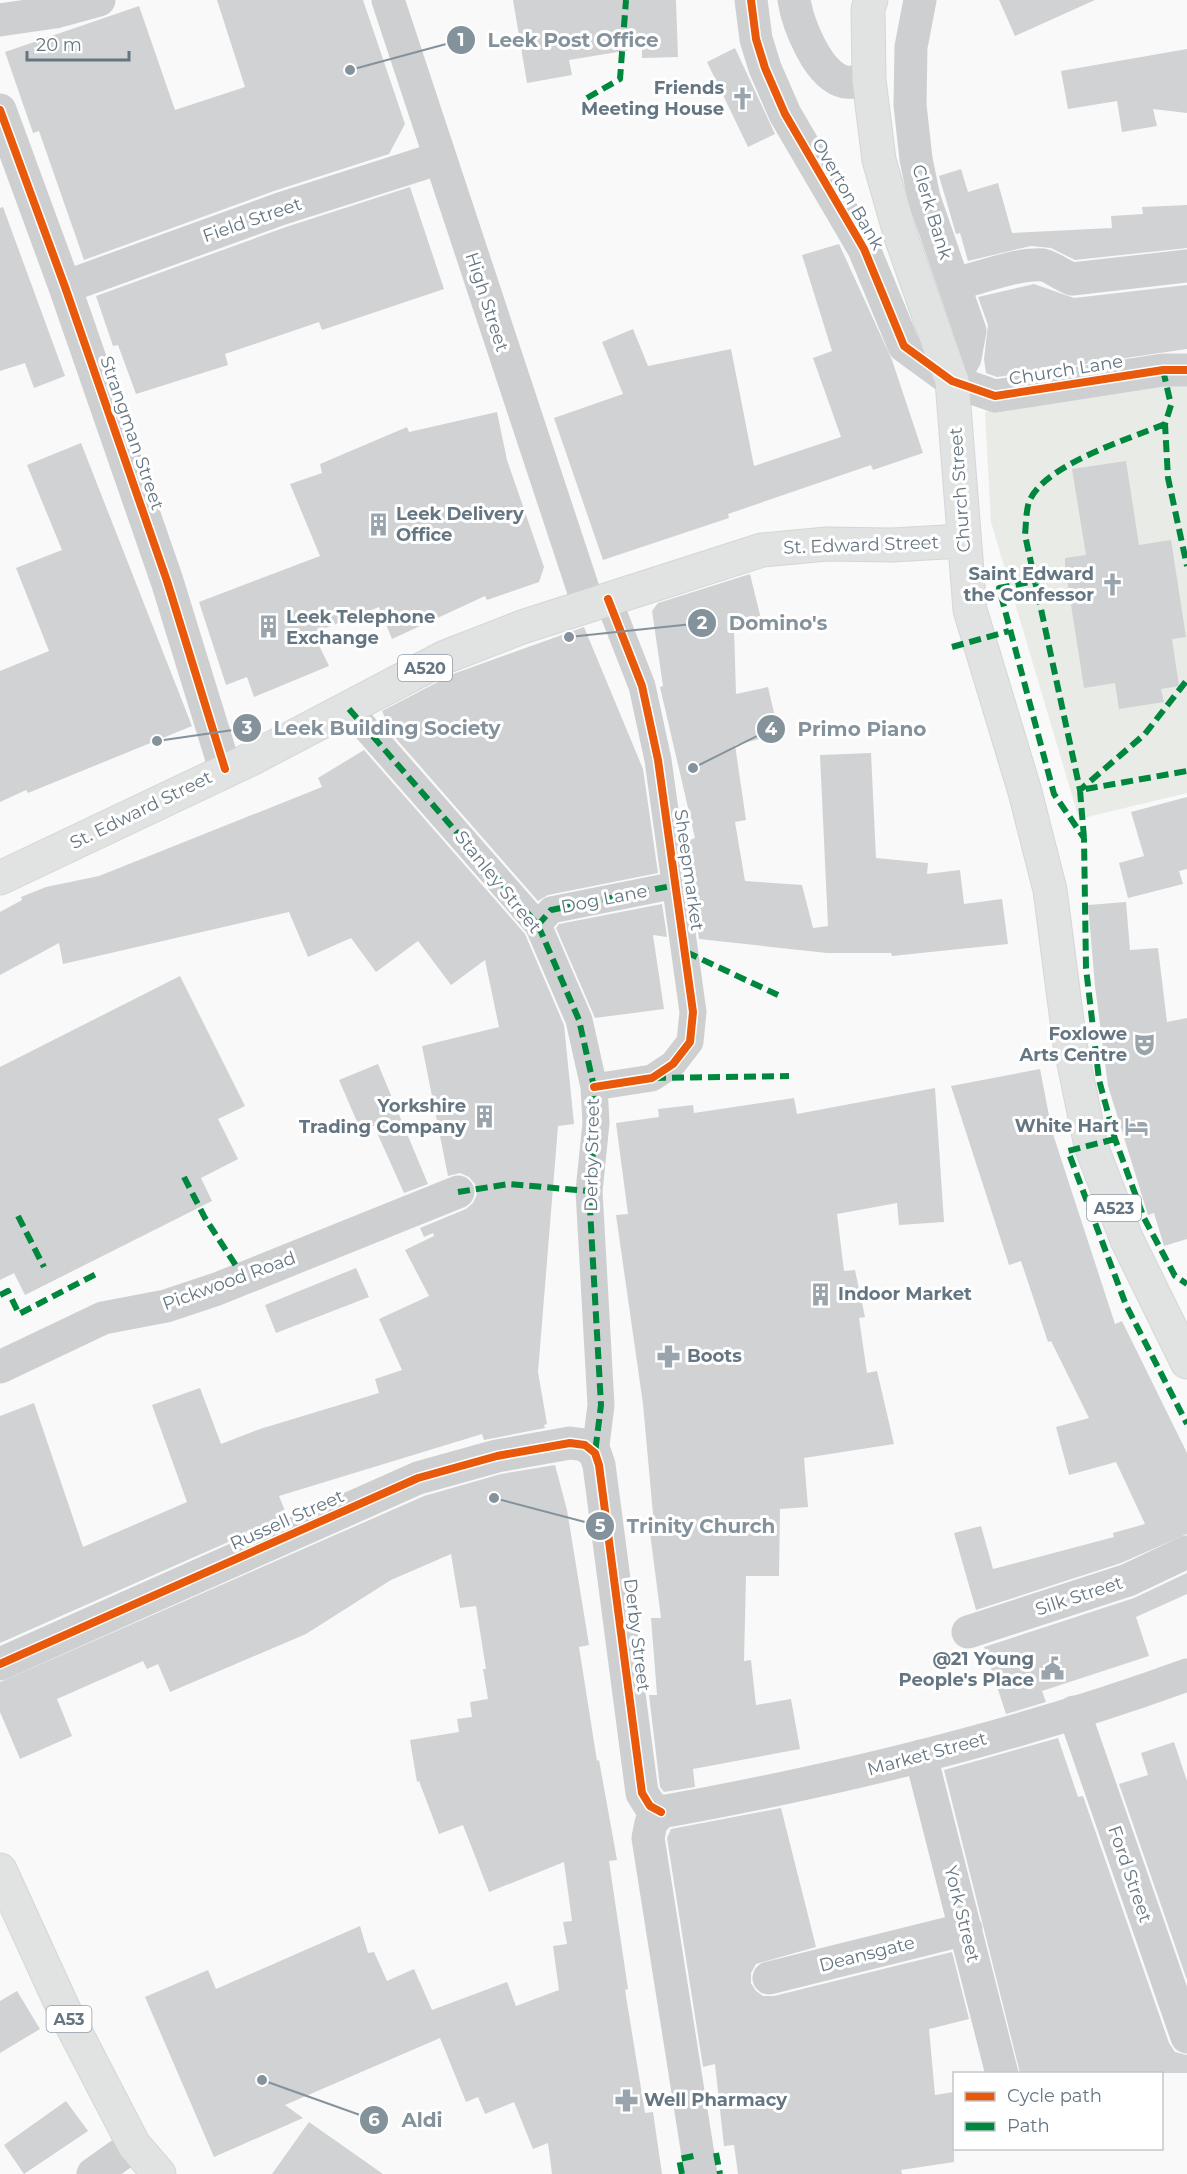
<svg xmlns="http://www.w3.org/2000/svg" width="1187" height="2174" viewBox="0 0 1187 2174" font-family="Montserrat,sans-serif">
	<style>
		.green { fill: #e8ebe6 }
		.building { fill: #d0d2d3 }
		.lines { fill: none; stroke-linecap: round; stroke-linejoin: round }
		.trunk-casing { stroke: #d5d6d6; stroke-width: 35 }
		.pedestrian { stroke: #cecfd0; stroke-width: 27 }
		.minor { stroke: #cecfd0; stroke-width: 33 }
		.tertiary { stroke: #cecfd0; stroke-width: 33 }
		.trunk { stroke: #e1e2e2; stroke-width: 33 }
		.quiet { stroke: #00873e; stroke-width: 6; stroke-dasharray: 12 6; stroke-linecap: butt }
		.cycleway-casing { stroke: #fff; stroke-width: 11 }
		.cycleway { stroke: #e8590c; stroke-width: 8 }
		.labels { text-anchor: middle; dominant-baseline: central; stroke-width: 6; stroke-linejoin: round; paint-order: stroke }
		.shield { fill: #fff; stroke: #939fa8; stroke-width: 1.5 }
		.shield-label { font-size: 16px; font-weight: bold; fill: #657683 }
		.poi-label { font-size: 18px; font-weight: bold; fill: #657683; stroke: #fff; text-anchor: end }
		.street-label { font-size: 18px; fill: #657683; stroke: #fff }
		.leader { fill: none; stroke: #84929c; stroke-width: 2 }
		.callout-dot { fill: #84929c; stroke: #fff; stroke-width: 2 }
		.mark-label { font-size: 18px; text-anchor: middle; font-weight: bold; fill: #fff }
		.callout-label { font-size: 20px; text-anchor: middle; font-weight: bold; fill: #84929c; stroke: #fff; stroke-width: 6; stroke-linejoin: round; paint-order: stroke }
	</style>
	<rect width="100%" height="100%" fill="#f9f9f9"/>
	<path class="green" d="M1167,376H1187V793L1079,819L991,522L985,412Z"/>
	<path class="building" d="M217,0H363L405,124L389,154L274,191L84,260L39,131L33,133L5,52L139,6L175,110L245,87Z
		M513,0H676L678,57L642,58V48L569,60L572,75L527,83Z
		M999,0H1095L1015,36Z
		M735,48L775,134L748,147L707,62Z
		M1187,49V113L1153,109L1157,126L1122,132L1117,101L1068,109L1061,71Z
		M961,169L968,192L998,183L1012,233L1112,228L1111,216L1143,214L1142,207L1187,205V248L1075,260L1051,248L1031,246L968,261L960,233L956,234L939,176Z
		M410,187L444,289L322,330L319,322L225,354L228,365L136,394L118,345L113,346L96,296L286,227Z
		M3,207L65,376L34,388L25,363L0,371V208Z
		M839,244L892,360L923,453L873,470L871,465L728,514L729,518L603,560L554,418L623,394L602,342L633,329L648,366L731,349L754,466L841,437L813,358L832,351L802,255Z
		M1034,284L1074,298L1187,285V349L997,377L986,373L984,359L988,325L978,297Z
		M497,412L507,460L544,567L539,582L487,600L485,596L392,639L379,607L313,633L329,666L254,697L247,677L226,685L199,602L320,556L290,484L322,473L320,464L407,427L409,432Z
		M81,443L192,726L28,793L26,790L0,802V671L49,651L16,568L62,550L27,465Z
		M1126,461L1139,545L1171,540L1186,637L1172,639L1179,686L1161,689L1164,702L1119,709L1115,683L1084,688L1065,566V558L1086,555L1072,469Z
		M750,574L761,619L756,620L757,623L734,629L736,694L768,687L775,717L760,720L764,738L735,745L746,820L735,822L745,881L802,885L813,928L828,926L820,755L871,753L876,858L928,863L927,874L960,870L964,904L1002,899L1008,944L892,956L891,953H827L699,939L685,842L695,838L660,687L663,686L652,611L658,603Z
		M584,627L643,769L658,873L548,895L538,901L392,734L382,711L453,674Z
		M364,750L525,934L564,1025L574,1124L558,1126L538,1372L547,1424L544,1425L545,1428L484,1440L482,1434L279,1496L287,1516L0,1643V1416L34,1403L83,1547L187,1502L152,1405L200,1388L221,1444L260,1429L379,1393L375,1379L402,1370L379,1319L429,1296L405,1250L434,1236L433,1233L424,1237L420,1228L466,1209L473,1203L477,1194L475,1184L469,1177L460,1173L448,1176L422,1046L499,1027L485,960L451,985L418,941L376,972L351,938L308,957L289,912L63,964L59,943L0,975V912L22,900L21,897L46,887L99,876L322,787L318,778Z
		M1187,797V869L1179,871L1183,884L1128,898L1119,863L1144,856L1131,812Z
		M1126,902L1130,950L1158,948L1167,1022L1187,1018V1239L1164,1246L1154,1213L1148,1215L1108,1086L1095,986L1088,905Z
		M662,904L667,937L653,935L664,1009L595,1018L556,928L559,924Z
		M180,976L245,1106L218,1119L238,1159L201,1178L212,1201L25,1295L14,1273L0,1280V1067Z
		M378,1064L428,1184L404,1193L374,1126L361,1131L339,1080Z
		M1040,1069L1052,1131L1115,1324L1122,1321L1187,1453V1534L1121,1563L976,1610L954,1533L981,1526L993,1569L1114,1537L1113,1533L1145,1524L1116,1462L1069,1475L1056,1427L1089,1418L1051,1341L1048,1342L1021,1261L1009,1265L951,1086Z
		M935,1088L944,1222L899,1225L897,1203L837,1214L844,1271L855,1270L865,1317L859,1318L867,1373L877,1371L894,1444L804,1458L808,1507L780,1509L779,1576H746L744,1661L751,1660L756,1705L791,1699L800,1749L693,1769L695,1787L664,1792L660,1787L649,1695H657L651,1618H661L649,1525H654L643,1404L616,1215L628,1214L616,1123L659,1117L658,1109L693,1105L694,1113L794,1098L797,1114Z
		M356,1268L369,1297L276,1333L265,1305Z
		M555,1465L567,1510L589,1645L579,1647L597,1761L599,1760L617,1860L609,1861L628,1989L625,1990L645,2113L653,2112L662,2174H552L548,2143L533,2149L514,2102L485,2114L478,2097L466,2102L440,2038L285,2105L303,2118L214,2157L145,1997L208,1970L216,1989L360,1926L368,1953L374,1952L387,1981L414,1969L432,2010L507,1982L516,2006L559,1990L553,1946L567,1944L563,1922L572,1921L564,1862L489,1892L463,1825L439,1834L419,1781L417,1782L410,1740L459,1732L457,1719L472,1717L470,1702L488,1699L483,1669H486L476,1606L460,1608L451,1554L391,1580L306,1634L170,1692L158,1664L147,1669L143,1661L57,1699L72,1736L20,1759L0,1712V1682L424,1496L501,1474Z
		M1187,1573V1594L1136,1617L1149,1656L1042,1691L1046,1702L1006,1714L984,1647L1134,1598Z
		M1058,1738L1078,1797L1083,1796L1169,2043L1175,2052L1187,2055V2073H1020L944,1770Z
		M1174,1742L1187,1781V1980L1119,1784L1148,1775L1141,1753Z
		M781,1808L816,1947L756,1964L751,1973V1983L756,1991L763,1996H774L952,1952L969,2019L929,2029L935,2095L954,2092V2162L901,2170L902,2174H738L734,2145L724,2146L715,2064L703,2067L667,1838L671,1829Z
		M17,1991L40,2029L0,2053V2001Z
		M66,2101L88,2131L24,2174L4,2145Z
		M309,2122L383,2174H272Z"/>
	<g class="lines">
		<defs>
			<path id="trunk" d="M871,0L868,9L869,80L879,160L901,237L952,381L970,610L1025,792L1050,890L1070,1044L1091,1146L1127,1240L1187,1362
				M0,878L251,759L445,657L522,627L762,550L827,544L892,545L963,541
				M0,1870L64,2010L134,2145L159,2174"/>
		</defs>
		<use href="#trunk" class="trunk-casing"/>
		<path class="pedestrian" d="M349,709L538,925L579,1020L594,1087L596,1123L589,1191L601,1405L595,1453
			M538,925L551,910L676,885
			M594,1087L652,1078L673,1064L690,1042L693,1012L658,760L642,686L608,599"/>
		<path class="minor" d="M751,0L756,39L765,68L785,114L864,249L904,346L952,381L995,396L1163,370H1187
			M920,0L911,47L910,105L916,159L924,198L970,331L965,358L952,381
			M0,110L65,287L167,581L225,769
			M955,284C980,278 1018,263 1043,265C1050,266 1063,276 1072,279L1187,266
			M65,287L280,209L440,158
			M0,1367L103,1318L166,1306L217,1289L458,1192
			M968,1632L1128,1580L1187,1552
			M1074,1712L1187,2037
			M921,1756L1002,2074
			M769,1978L966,1929
			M93,2174L134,2145"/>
		<path class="tertiary" d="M388,0L588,604
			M794,0C798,24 818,77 845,82C852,83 861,81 869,80
			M0,20L55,12L99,0
			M0,1664L418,1478L497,1456L570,1443L585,1445L595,1453L599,1465L642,1793L650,1806L661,1812
			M661,1812C839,1780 1017,1737 1187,1675
			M661,1812L651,1823L648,1838L701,2174"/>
		<use href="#trunk" class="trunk"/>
		<path class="quiet" d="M587,98L620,79L626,0
			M1163,370L1171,405L1165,424L1168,478L1187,566
			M1165,424C1129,439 1043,465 1029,502C1026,511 1026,525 1025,535L1080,790L1145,734L1187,680
			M1045,579L999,588L1054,794L1084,838L1086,968L1099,1080L1115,1139L1144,1218L1175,1276L1187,1284
			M952,647L1009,631
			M349,709L538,925L579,1020L594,1087L596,1123L589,1191L601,1405L595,1453
			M1084,838L1080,790L1187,771
			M538,925L551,910L676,885
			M686,952L778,995
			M654,1078L789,1076
			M1115,1139L1068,1151L1126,1305L1187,1424
			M184,1177L205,1218L244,1278
			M458,1192L509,1184L589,1191
			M18,1216L44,1267
			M0,1295L8,1291L19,1314L98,1273
			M716,2153L720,2174
			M682,2174L679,2159L698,2155"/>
		<defs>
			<path id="cycleway" d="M751,0L756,39L765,68L785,114L864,249L904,346L952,381L995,396L1163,370H1187
				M0,110L65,287L167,581L225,769
				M594,1087L652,1078L673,1064L690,1042L693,1012L658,760L642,686L608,599
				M0,1664L418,1478L497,1456L570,1443L585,1445L595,1453L599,1465L642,1793L650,1806L661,1812"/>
		</defs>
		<use href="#cycleway" class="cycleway-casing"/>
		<use href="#cycleway" class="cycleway"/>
	</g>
	<defs>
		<symbol id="church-bare" viewBox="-9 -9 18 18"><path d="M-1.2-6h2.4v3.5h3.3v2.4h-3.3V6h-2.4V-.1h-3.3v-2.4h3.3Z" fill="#99a4ac" stroke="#fff" stroke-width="2.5" paint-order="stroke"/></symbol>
		<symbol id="building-bare" viewBox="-9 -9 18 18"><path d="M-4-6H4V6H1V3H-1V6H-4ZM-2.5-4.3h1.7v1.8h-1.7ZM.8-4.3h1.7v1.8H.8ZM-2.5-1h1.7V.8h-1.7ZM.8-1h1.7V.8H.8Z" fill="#99a4ac" stroke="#fff" stroke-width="2.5" paint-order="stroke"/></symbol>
		<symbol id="theatre-bare" viewBox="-9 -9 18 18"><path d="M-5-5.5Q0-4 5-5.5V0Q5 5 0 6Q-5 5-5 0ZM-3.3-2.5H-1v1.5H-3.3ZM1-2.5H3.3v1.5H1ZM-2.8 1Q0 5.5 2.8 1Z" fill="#99a4ac" stroke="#fff" stroke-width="2.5" paint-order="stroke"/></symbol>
		<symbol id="hotel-bare" viewBox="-9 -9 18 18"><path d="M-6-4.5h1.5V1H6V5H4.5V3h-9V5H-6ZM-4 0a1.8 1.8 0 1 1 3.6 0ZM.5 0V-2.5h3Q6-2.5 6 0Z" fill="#99a4ac" stroke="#fff" stroke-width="2.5" paint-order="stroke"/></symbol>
		<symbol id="pharmacy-bare" viewBox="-9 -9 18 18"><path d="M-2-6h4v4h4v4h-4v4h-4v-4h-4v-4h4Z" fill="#99a4ac" stroke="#fff" stroke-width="2.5" paint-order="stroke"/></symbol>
		<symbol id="civic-bare" viewBox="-9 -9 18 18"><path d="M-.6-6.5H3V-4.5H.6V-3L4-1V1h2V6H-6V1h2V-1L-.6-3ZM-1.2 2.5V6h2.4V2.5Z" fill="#99a4ac" stroke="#fff" stroke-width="2.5" paint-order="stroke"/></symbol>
	</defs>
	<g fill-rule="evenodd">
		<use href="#church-bare" x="726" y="82" width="33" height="33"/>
		<use href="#building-bare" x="362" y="508" width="33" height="33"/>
		<use href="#church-bare" x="1096" y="568" width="33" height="33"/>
		<use href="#building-bare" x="252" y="610" width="33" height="33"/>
		<use href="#theatre-bare" x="1128" y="1028" width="33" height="33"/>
		<use href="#building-bare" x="468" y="1100" width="33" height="33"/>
		<use href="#hotel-bare" x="1120" y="1110" width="33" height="33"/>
		<use href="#building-bare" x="804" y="1278" width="33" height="33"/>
		<use href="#pharmacy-bare" x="652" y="1340" width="33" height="33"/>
		<use href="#civic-bare" x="1036" y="1652" width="33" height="33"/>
		<use href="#pharmacy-bare" x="610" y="2084" width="33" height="33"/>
	</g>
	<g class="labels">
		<g class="shield">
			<rect x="398" y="655" width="54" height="26" rx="4.5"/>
			<rect x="1087" y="1195" width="54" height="26" rx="4.5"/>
			<rect x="46.5" y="2006" width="45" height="26" rx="4.5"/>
		</g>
		<g class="shield-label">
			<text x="425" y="668">A520</text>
			<text x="1114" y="1208">A523</text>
			<text x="69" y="2019">A53</text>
		</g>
		<g class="poi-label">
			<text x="724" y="88">Friends<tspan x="724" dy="21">Meeting House</tspan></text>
			<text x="396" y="514" text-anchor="start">Leek Delivery<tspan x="396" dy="21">Office</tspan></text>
			<text x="1094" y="574">Saint Edward<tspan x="1094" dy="21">the Confessor</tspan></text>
			<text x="286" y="617" text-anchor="start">Leek Telephone<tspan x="286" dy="21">Exchange</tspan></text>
			<text x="1127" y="1034">Foxlowe<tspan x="1127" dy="21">Arts Centre</tspan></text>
			<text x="466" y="1106">Yorkshire<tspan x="466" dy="21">Trading Company</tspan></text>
			<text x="1119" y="1126">White Hart</text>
			<text x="838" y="1294" text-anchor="start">Indoor Market</text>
			<text x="687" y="1356" text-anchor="start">Boots</text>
			<text x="1034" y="1659">@21 Young<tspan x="1034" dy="21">People's Place</tspan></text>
			<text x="644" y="2100" text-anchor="start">Well Pharmacy</text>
		</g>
		<g class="street-label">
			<text transform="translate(848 194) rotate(60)">Overton Bank</text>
			<text transform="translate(932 212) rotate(73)">Clerk Bank</text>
			<text transform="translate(252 220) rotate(-19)">Field Street</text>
			<text transform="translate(487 302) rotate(72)">High Street</text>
			<text transform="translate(1066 370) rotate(-9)">Church Lane</text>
			<text transform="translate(132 433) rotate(71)">Strangman Street</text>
			<text transform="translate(960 490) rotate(-94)">Church Street</text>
			<text transform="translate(861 545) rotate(-2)">St. Edward Street</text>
			<text transform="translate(141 810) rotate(-26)">St. Edward Street</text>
			<text transform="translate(689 870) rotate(82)">Sheepmarket</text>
			<text transform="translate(498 882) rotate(51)">Stanley Street</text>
			<text transform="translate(604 899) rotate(-11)">Dog Lane</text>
			<text transform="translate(592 1155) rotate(-89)">Derby Street</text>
			<text transform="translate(229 1281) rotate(-20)">Pickwood Road</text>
			<text transform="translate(287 1520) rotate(-24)">Russell Street</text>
			<text transform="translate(1079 1596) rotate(-18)">Silk Street</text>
			<text transform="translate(637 1635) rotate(83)">Derby Street</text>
			<text transform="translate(927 1754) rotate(-15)">Market Street</text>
			<text transform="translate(1130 1874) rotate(71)">Ford Street</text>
			<text transform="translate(962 1914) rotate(76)">York Street</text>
			<text transform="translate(867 1954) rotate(-14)">Deansgate</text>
		</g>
	</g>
	<path class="leader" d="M350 70L461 40M569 637L702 623M157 741L247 728M693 768L771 729M494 1498L600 1526M262 2080L374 2120"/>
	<g class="callout-dot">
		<circle cx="350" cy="70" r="6"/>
		<circle cx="569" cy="637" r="6"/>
		<circle cx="157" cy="741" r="6"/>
		<circle cx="693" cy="768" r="6"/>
		<circle cx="494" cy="1498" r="6"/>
		<circle cx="262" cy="2080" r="6"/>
		<circle cx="461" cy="40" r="15"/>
		<circle cx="702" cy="623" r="15"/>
		<circle cx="247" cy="728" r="15"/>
		<circle cx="771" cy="729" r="15"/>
		<circle cx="600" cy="1526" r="15"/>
		<circle cx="374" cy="2120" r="15"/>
	</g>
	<g class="mark-label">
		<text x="461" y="46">1</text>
		<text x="702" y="629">2</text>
		<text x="247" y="734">3</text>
		<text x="771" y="735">4</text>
		<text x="600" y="1532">5</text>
		<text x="374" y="2126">6</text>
	</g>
	<g class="callout-label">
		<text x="573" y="47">Leek Post Office</text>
		<text x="778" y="630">Domino's</text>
		<text x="387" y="735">Leek Building Society</text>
		<text x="862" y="736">Primo Piano</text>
		<text x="701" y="1533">Trinity Church</text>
		<text x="422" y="2127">Aldi</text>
	</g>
	<rect x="953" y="2072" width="210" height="78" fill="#ffffff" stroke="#c1c8cd" stroke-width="1.5"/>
	<rect x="965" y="2092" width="30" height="9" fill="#e8590c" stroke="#c1c8cd" stroke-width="1.5"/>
	<text x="1007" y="2102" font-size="18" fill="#657683">Cycle path</text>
	<rect x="965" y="2122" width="30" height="9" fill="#00873e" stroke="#c1c8cd" stroke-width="1.5"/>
	<text x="1007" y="2132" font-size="18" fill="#657683">Path</text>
	<path d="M27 51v9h102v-9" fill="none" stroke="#657683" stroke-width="3"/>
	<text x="36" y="51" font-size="18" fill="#657683" stroke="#ffffff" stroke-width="4.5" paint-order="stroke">20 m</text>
</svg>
